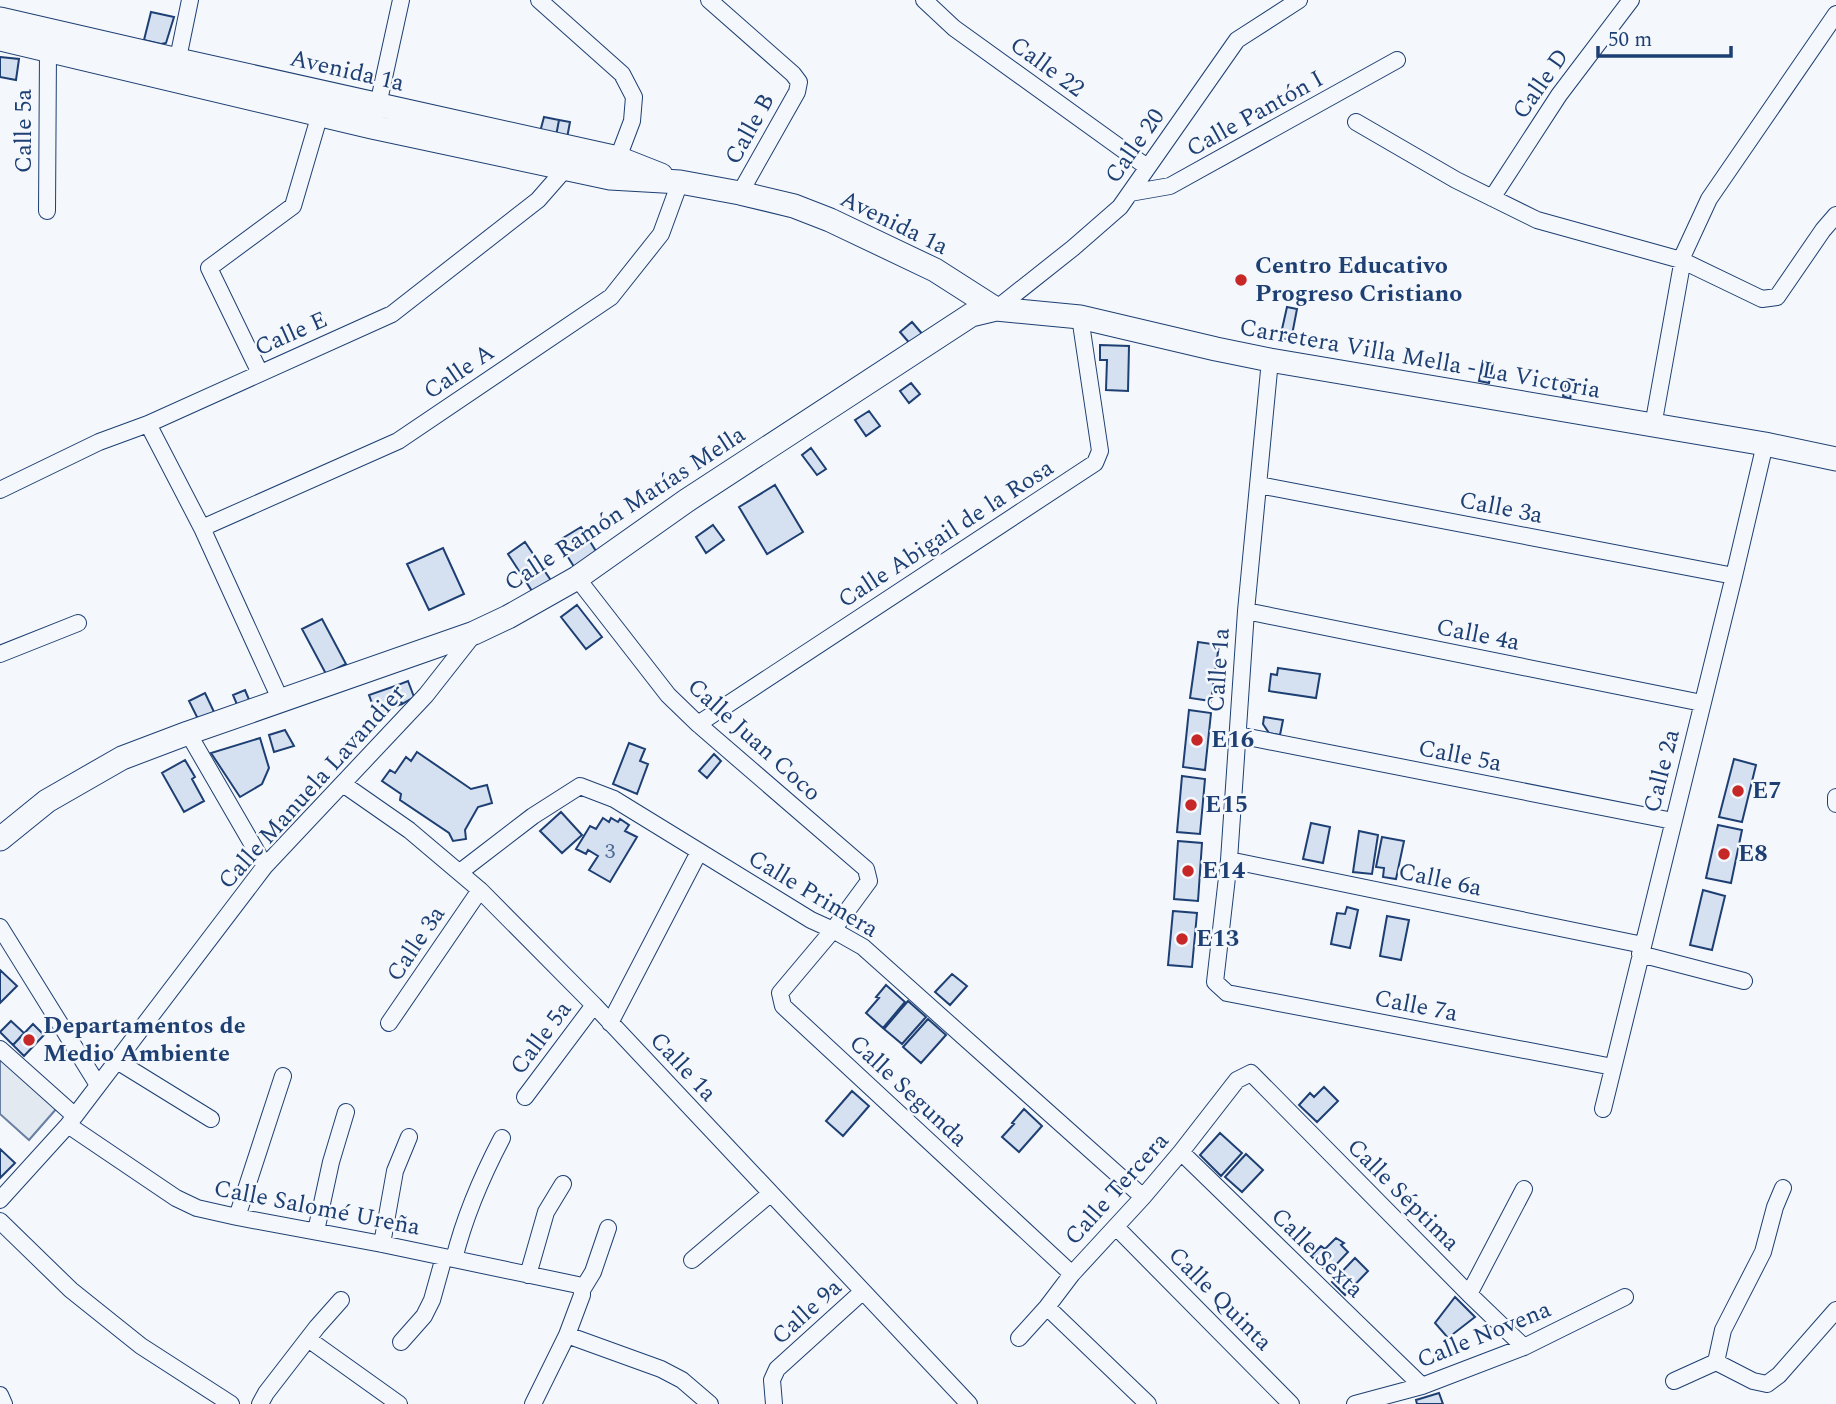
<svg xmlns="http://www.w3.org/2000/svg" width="1836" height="1404" viewBox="0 0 1836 1404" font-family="Spectral,serif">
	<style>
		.green { fill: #e3e9f0; stroke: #687fa3; stroke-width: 2 }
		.building { fill: #d5e0f0; stroke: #1d3f73; stroke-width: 2 }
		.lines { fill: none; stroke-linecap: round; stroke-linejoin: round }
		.street-casing { stroke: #1d3f73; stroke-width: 18 }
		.secondary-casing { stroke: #1d3f73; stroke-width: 25 }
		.street { stroke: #f4f7fb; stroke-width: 16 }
		.secondary { stroke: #f4f7fb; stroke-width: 23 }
		.poi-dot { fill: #c62828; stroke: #f4f7fb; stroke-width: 2.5 }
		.labels { text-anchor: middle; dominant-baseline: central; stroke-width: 5; stroke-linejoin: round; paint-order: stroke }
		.number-label { font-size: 21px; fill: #4b6792 }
		.street-label { font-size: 24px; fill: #1d3f73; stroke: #f4f7fb }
		.poi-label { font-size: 24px; font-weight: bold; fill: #1d3f73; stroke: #f4f7fb; text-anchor: start }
	</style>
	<rect width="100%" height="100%" fill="#f4f7fb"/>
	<path class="green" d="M0,1056L57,1108L29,1140L0,1114Z"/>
	<path class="building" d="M151,12L174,17L166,43L161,44L144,40Z
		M0,57L19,59L16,80L0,77Z
		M544,117L559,120L556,136L540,132Z
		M559,120L570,122L567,138L556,136Z
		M1287,307L1297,309L1291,340L1280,338Z
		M912,322L924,336L912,346L900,332Z
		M1100,345L1129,346L1128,391L1106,390L1107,360H1100Z
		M1483,361L1493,363L1489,383L1479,381Z
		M1567,379L1574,380L1570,399L1563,396Z
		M911,383L920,394L909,403L900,391Z
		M869,411L880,426L866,436L855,420Z
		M811,448L826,469L817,475L802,455Z
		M775,485L803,532L767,554L739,507Z
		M713,525L724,540L706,553L696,537Z
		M581,527L599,556L576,570L558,541Z
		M525,542L552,582L534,594L508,554Z
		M443,548L464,594L429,610L407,564Z
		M577,605L602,637L586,649L561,617Z
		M322,619L346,664L326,674L302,629Z
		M1198,642L1219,645L1211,701L1190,698Z
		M1278,668L1320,674L1316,698L1269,691L1271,674L1277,675Z
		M408,681L414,697L402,704L395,686Z
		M395,686L402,704L376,714L369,695Z
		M245,690L250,702L238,707L233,695Z
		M205,693L215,714L199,721L189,701Z
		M1189,710L1211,713L1205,770L1183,767Z
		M1264,717L1283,720L1280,735L1269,733L1263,724Z
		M285,730L294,746L274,752L269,735Z
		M260,738L269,768L262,784L240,797L211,753Z
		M629,743L645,749L640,761L648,764L637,794L613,784Z
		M417,752L471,789L487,785L492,803L478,807L465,830L466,839L453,841L449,833L400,800L401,794L382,781L390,770L395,773L406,757L411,761Z
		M714,754L721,761L707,778L699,771Z
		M1734,759L1756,765L1742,822L1719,817Z
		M185,760L195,777L192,779L204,801L184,812L162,773Z
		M1182,776L1205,779L1200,834L1177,832Z
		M561,812L582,835L562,853L540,831Z
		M603,818L609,822L611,818L618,822L620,819L629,825L625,831L637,837L610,882L589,870L598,856L588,850L586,854L576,849L590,826L596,829Z
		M1311,823L1330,827L1323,863L1303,859Z
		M1718,825L1742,830L1731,883L1706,878Z
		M1359,831L1378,835L1372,874L1353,872Z
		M1382,837L1404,841L1396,879L1383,877L1384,868L1376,867Z
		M1178,841L1202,843L1198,901L1174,899Z
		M1703,890L1725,896L1712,950L1690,945Z
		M1347,907L1358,910L1350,948L1331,944L1337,913L1345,914Z
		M1173,911L1197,913L1192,967L1168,965Z
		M1387,916L1409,920L1401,960L1380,956Z
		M0,970L17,986L0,1003Z
		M952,974L967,986L950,1005L935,992Z
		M886,985L905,1002L883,1028L866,1013L879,998L876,997Z
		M908,1001L926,1017L902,1044L884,1029Z
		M928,1019L946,1035L921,1063L903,1047Z
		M11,1021L24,1033L13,1045L0,1032Z
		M33,1024L44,1035L24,1056L13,1045Z
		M1324,1087L1338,1101L1317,1122L1299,1105L1310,1093L1314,1097Z
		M852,1091L869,1106L843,1136L826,1121Z
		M1024,1109L1042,1126L1019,1152L1002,1137L1014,1124L1012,1123Z
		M1220,1133L1242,1153L1221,1176L1200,1155Z
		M0,1149L15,1163L0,1178Z
		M1246,1154L1263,1170L1242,1192L1225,1177Z
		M1336,1238L1344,1243L1341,1245L1348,1252L1328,1273L1311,1256L1321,1246L1325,1249Z
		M1355,1258L1368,1271L1345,1295L1332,1282Z
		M1455,1297L1475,1317L1448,1338L1435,1323Z
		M1439,1393L1443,1404H1417L1416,1400Z"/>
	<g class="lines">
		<defs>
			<path id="street" d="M539,0L622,74L634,97L632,121L618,158
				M709,0L793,74L799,82L797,92L740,193
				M924,0L954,28L1147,167
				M176,68L190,0
				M376,114L401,0
				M1356,122L1456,180L1537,220L1681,260L1762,299L1777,297L1823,230L1836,215
				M1130,193L1170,186L1397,60
				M1492,198L1559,95L1631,0
				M47,211L48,51
				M996,309L1073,248L1120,207L1237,40L1299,0
				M1270,360L1246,611L1229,860L1215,982L1227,993L1613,1067
				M260,373L209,268L293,206L320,114
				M148,424L202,528L281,701
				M1653,426L1684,253L1709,199L1836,14
				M1259,485L1734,576
				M0,490L99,442L148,424L392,314L538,200L566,168
				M202,528L398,441L611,297L661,234L680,182
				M577,578L668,695L698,724L866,869L869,881L833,930L780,993L783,1006L1072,1274
				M1246,611L1702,703
				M0,654L78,623
				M698,724L1095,463L1100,451L1080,317
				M188,733L265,866
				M1238,735L1673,821
				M343,784L409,830L480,890L594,1005L969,1404
				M1836,797V804
				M1229,860L1643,945
				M460,872L533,816L580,786L614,799L811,920L833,930L863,947L1143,1197
				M0,927L98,1085
				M1640,954L1744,981
				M389,1023L480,890
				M610,1023L699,852
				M0,1049L75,1116
				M117,1061L211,1119
				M525,1097L594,1005
				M1603,1109L1734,576L1765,444
				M68,1125L176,1198L197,1208L237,1217L382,1244L578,1285L582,1290V1295L567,1335L533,1404
				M1181,1152L1422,1386
				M1783,1188L1775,1207L1763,1252L1723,1330L1716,1362L1753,1381L1767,1384L1779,1375L1836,1310
				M0,1200L68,1125L265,866L426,695L474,634
				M237,1217L283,1076
				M0,1221L71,1290L141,1346L231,1404
				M1116,1227L1291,1404
				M316,1231L331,1162L346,1112
				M382,1244L395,1171L409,1137
				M454,1259C465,1215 481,1178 502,1138
				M692,1260L770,1194
				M528,1275L546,1212L563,1184
				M582,1290L593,1272L608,1228
				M1469,1294L1524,1189
				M1047,1307L1148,1404
				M567,1335L661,1369L682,1380L710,1404
				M1019,1338L1047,1307L1072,1274L1143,1197L1181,1152L1237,1080L1251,1073L1469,1294L1524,1347
				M308,1339L399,1404
				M401,1342L424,1316L432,1300L444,1257
				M1674,1381L1716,1362
				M0,1395L4,1404
				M260,1404L266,1393L317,1327L341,1300
				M774,1404L772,1380L777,1369L862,1292
				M1355,1404L1422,1386L1524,1347L1625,1297"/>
			<path id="secondary" d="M0,19L178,60L618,158L661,175
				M0,39L372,127L610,178L680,182L740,193L794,206L830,220L935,270L996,309
				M0,839L47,801L122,758L188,733L474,633L508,617L577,578L686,501L971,315L996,309L1080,317L1216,349L1270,360L1765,444L1836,459"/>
		</defs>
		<use href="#street" class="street-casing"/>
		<use href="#secondary" class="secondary-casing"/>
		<use href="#street" class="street"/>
		<use href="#secondary" class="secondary"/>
	</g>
	<g class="poi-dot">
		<circle cx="1241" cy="280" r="7"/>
		<circle cx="1197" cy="740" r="7"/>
		<circle cx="1738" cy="791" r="7"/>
		<circle cx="1191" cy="805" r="7"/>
		<circle cx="1724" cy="854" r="7"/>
		<circle cx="1188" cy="871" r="7"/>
		<circle cx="1182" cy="939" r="7"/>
		<circle cx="29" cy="1040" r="7"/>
	</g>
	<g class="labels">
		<g class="number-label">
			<text x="610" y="852">3</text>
		</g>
		<g class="street-label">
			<text transform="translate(1047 67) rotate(36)">Calle 22</text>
			<text transform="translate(347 71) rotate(13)">Avenida 1a</text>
			<text transform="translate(1541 84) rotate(-55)">Calle D</text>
			<text transform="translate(1255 114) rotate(-29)">Calle Pantón I</text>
			<text transform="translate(750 129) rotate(-61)">Calle B</text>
			<text transform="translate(24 131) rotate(-90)">Calle 5a</text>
			<text transform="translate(1135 146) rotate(-55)">Calle 20</text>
			<text transform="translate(894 223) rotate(26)">Avenida 1a</text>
			<text transform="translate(291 334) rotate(-24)">Calle E</text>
			<text transform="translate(1420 359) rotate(10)">Carretera Villa Mella - La Victoria</text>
			<text transform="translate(459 372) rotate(-34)">Calle A</text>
			<text transform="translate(1501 508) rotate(11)">Calle 3a</text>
			<text transform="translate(625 509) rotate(-33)">Calle Ramón Matías Mella</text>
			<text transform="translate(946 534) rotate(-33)">Calle Abigail de la Rosa</text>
			<text transform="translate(1478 635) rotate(11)">Calle 4a</text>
			<text transform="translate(1219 670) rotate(-86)">Calle 1a</text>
			<text transform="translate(754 740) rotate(42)">Calle Juan Coco</text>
			<text transform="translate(1460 756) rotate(11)">Calle 5a</text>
			<text transform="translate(1662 771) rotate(-76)">Calle 2a</text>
			<text transform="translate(312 787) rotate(-48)">Calle Manuela Lavandier</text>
			<text transform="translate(1440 880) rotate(12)">Calle 6a</text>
			<text transform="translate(813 894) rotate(31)">Calle Primera</text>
			<text transform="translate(416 944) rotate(-56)">Calle 3a</text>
			<text transform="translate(1416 1006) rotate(11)">Calle 7a</text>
			<text transform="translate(541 1038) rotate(-53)">Calle 5a</text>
			<text transform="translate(683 1067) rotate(47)">Calle 1a</text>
			<text transform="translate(908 1091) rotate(43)">Calle Segunda</text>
			<text transform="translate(1117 1189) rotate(-48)">Calle Tercera</text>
			<text transform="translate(1403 1195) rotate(45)">Calle Séptima</text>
			<text transform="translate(317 1208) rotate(11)">Calle Salomé Ureña</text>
			<text transform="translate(1317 1253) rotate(44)">Calle Sexta</text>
			<text transform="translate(1220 1299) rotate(45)">Calle Quinta</text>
			<text transform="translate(807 1312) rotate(-42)">Calle 9a</text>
			<text transform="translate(1484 1335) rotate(-22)">Calle Novena</text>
		</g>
		<g class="poi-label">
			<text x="1255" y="266">Centro Educativo<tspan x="1255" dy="28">Progreso Cristiano</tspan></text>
			<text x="1211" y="740">E16</text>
			<text x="1752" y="791">E7</text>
			<text x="1205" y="805">E15</text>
			<text x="1738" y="854">E8</text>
			<text x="1202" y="871">E14</text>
			<text x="1196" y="939">E13</text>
			<text x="43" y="1026">Departamentos de<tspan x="43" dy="28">Medio Ambiente</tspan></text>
		</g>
	</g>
	<path d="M1598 46v10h133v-10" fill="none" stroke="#1d3f73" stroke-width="3.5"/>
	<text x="1608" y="46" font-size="21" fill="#1d3f73" stroke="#f4f7fb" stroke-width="5" paint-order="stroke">50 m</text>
</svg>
